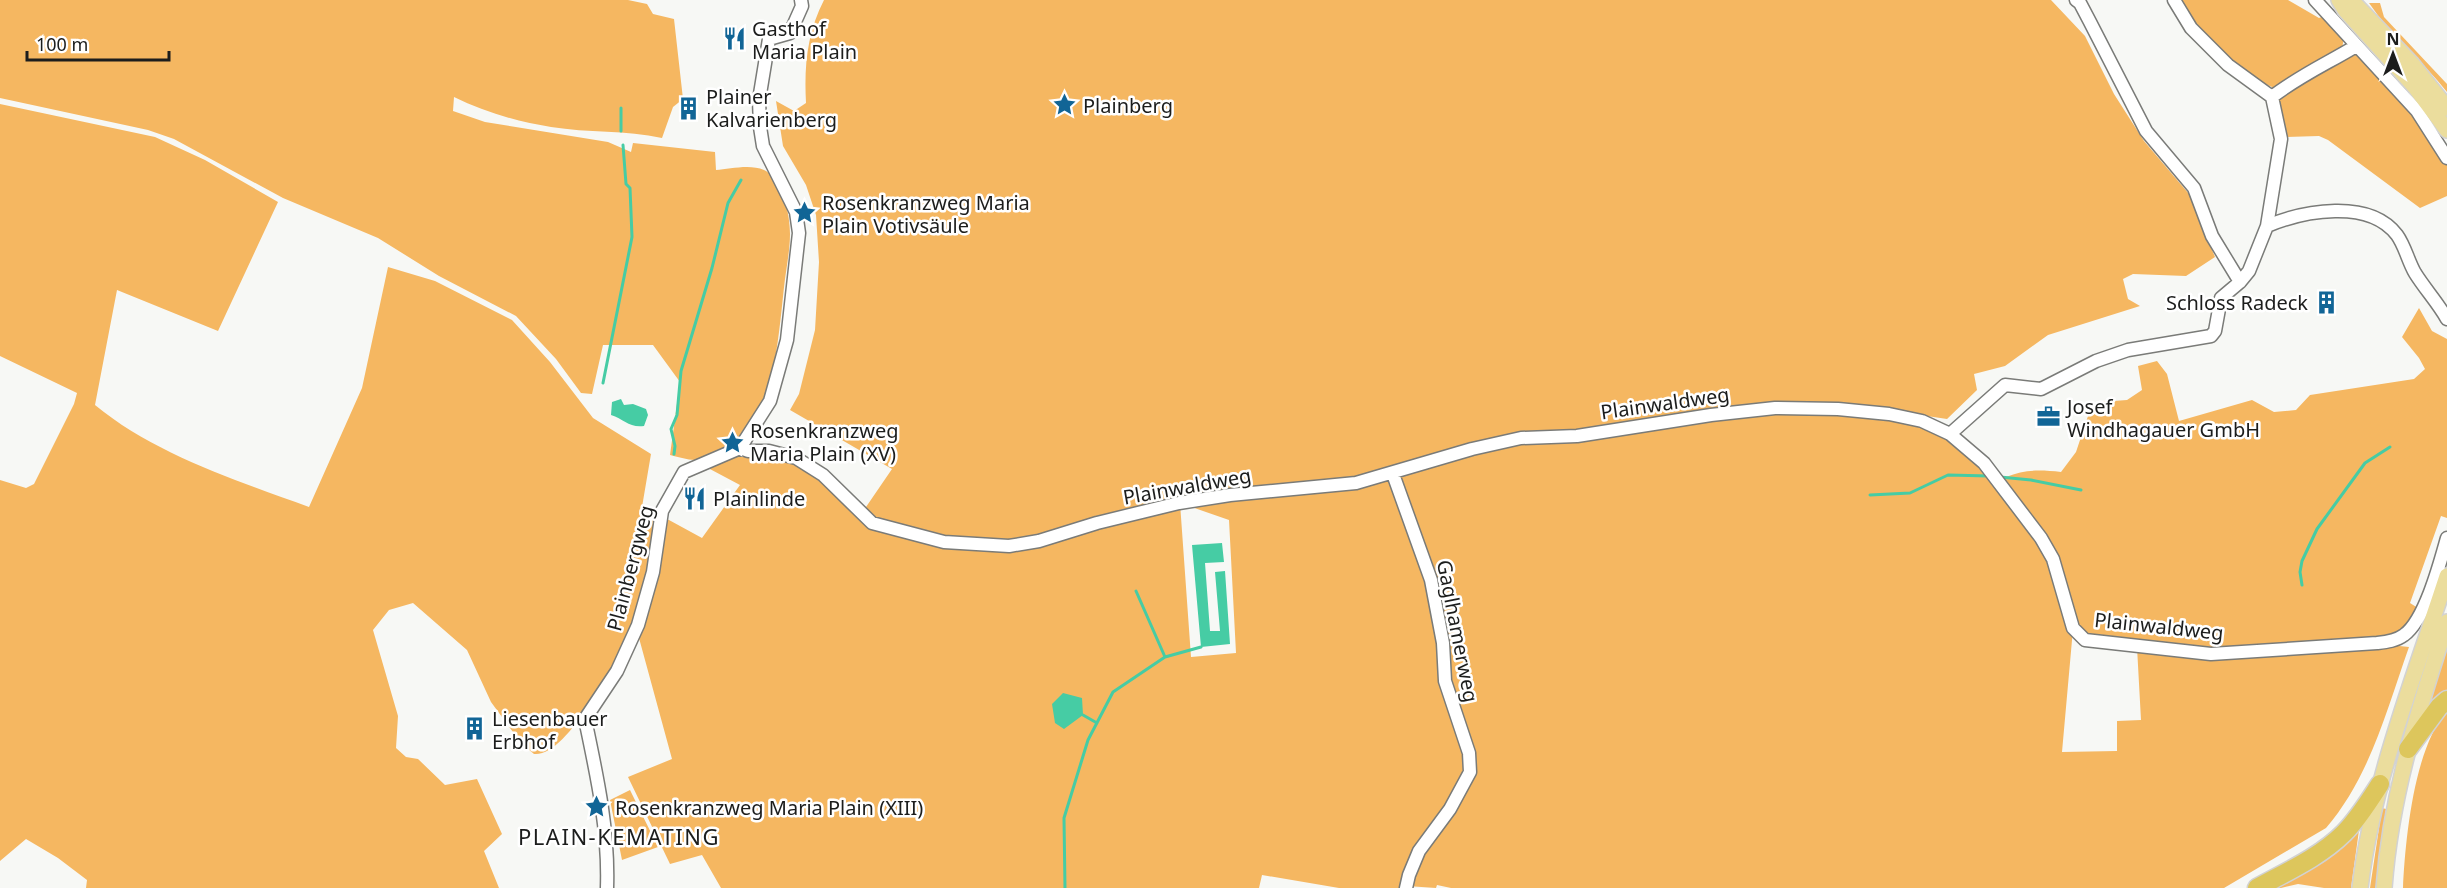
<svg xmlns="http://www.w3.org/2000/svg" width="2447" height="888" viewBox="0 0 2447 888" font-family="'Noto Sans',sans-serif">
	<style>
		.green { fill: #f5b761; fill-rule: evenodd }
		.water { fill: #46cca4 }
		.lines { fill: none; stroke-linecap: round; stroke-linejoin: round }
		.stream { stroke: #46cca4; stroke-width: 3 }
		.minor-casing { stroke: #7a7b78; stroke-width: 15 }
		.major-casing { stroke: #d2d2d2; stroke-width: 18 }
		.highway-casing { stroke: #d2d2d2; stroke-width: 21 }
		.minor { stroke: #fff; stroke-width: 12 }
		.major { stroke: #ebdd9d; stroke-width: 15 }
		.highway { stroke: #ddc65c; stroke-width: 18 }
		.labels { text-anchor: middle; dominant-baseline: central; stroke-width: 5; stroke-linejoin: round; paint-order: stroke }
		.poi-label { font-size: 20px; fill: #1c1d1c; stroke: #fff; text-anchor: start }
		.street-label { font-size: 20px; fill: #1c1d1c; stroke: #fff }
		.quarter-label { font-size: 22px; letter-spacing: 1.5px; fill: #1c1d1c; stroke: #fff }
	</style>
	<rect width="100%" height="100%" fill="#f7f8f5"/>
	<path class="green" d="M0,0H628L647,4L653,14L674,19L683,99L673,107L662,138C626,130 588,133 551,127C519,122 484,112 454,97L453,111L485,122L608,142L631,152L633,143L715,152L716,170C730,169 752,163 766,171C783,182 790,214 790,234C790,249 787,264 785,279C780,319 777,385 755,418C743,436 723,452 702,459C693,462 679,457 670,455L680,382L653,345H603L592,394L581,393L556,359L516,316L439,276L378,238L283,198L174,139L148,130L0,98Z
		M824,0H2051L2085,36L2114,94L2144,141L2189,194L2215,257L2186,276L2133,274L2123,279L2128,299L2140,306L2048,335L2005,366L1974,374L1977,390L1947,419L1867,407L1930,428L1961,446L1983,470L2001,495L2006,477C2025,469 2041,470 2061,472L2076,452L2088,416L2100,402L2127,400L2142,390L2138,366L2157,361L2167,374L2179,421L2252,400L2274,412L2296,410L2310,395L2414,379L2425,369L2419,358L2402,337L2419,308L2432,331L2447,339V518L2441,516L2410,603L2421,610L2417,619L2380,644L2409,647C2387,709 2370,777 2326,828L2224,888H1451L1437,885L1436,888L1407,886L1406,888H1339L1262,875L1259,888H721L702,855L670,864L628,777L672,759L639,638L629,634C616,660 567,758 534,754L521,743L491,702L467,650L413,603L389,610L373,630L398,716L396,748L406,757L418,759L445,785L477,779L502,834L484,851L499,888H86L87,880L58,858L26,839L0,861V480L26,488L34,484L74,404L77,393L0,356V104L155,137L205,160L278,202L218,331L117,290L95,405C154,454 238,481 309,507L362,388L388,267L435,281L512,320L550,362L593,418L651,454L641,513L669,520L702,538L740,485L708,468C715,464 722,460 729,458C786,440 832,489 871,522L866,507L892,469L790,410L799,394L815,330L819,262L816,215L806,185L783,146L776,101L794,111L806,103C804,66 807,33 824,0ZM1180,503L1229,520L1236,653L1191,657ZM2073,629L2085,640L2137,647L2141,720L2117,721V751L2062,752Z
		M2179,0H2288L2319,18L2324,16L2344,37L2342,49L2360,51L2447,154V196L2420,208L2328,140L2319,136L2286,137L2272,87L2252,78L2203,36Z
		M2369,3H2380L2384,17L2447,84V92C2423,61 2391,36 2369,3Z
		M2447,642V694L2424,716Z
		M2447,712V888H2403C2405,842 2414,746 2447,712Z
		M630,790L658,847L622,860L610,800Z
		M2382,808L2386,809L2376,888H2370Z
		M2360,823L2351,888H2324L2298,884L2281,888H2265Z"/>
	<path class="water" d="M621,399L624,405L633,404L646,409L648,415L644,426C629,428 624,419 611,415L612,402Z
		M1222,543L1224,562L1205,563L1210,631H1220L1215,572L1225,571L1230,644L1201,647L1192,545Z
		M1063,693L1082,698L1083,715L1064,729L1055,723L1052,704Z"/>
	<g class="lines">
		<path class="stream" d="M621,108V131
			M603,383L632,237L630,188L626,184L623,145
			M674,454L675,446L671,429L677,415L681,371L712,268L728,203L741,180
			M2000,477L2031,480L2081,490
			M1870,495L1910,493L1948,475L1989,476
			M2302,585L2300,572L2302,561L2317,529L2365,463L2390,447
			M1136,591L1165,657
			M1083,715L1097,723
			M1065,888L1064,818L1088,740L1113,692L1165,657L1201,647"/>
		<defs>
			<path id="minor" d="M2076,0L2080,3L2090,22L2146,131L2194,188L2212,236L2240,282
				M2174,0L2191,28L2228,65L2272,97
				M2315,0L2417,111L2447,158
				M2267,226L2281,139L2272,97C2299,76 2328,63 2356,46
				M1950,434L2005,385L2041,389L2096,361L2128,350L2211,336L2215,331L2221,298L2240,282L2249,271L2267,226C2303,211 2369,198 2397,235C2405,246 2408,261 2415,273C2425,289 2438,303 2447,319
				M740,448L748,451H769L796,458L823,475L872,523L944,542L1009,546L1039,541L1097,523L1179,503L1230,495L1356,483L1472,449L1521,438L1577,436L1711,415L1775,408L1838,409L1889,414L1922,421L1950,434L1984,463L2041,538L2053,559L2073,628L2085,640L2211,654L2377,643C2386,642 2396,641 2404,635C2425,620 2440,563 2447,538
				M1393,474L1431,580L1443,643L1445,681L1469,753L1470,772L1450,809L1419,851L1409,875L1406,888
				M607,888C609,830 597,776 585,719L617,671L638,625L653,572L662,511L684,472L740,448L770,401L787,340L799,233L796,212L763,146L760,127L759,100L769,39L790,33L802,6L801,0"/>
			<path id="major" d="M2339,0L2345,10L2415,87L2447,130
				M2351,0L2412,64L2447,108
				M2360,888C2373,780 2414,678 2447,576
				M2384,888C2391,793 2418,712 2447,622"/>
			<path id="highway" d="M2408,749L2439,707L2447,700
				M2257,888C2286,872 2320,857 2344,833C2358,819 2369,801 2380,784"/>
		</defs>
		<use href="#minor" class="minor-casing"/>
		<use href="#major" class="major-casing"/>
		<use href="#highway" class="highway-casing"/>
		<use href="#minor" class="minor"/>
		<use href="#major" class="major"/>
		<use href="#highway" class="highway"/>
	</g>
	<defs>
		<symbol id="restaurant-bare" viewBox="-9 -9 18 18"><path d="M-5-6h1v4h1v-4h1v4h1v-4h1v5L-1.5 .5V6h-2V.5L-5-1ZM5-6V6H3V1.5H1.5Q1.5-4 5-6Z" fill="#116596" stroke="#fff" stroke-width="2.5" paint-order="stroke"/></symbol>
		<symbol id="sight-bare" viewBox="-9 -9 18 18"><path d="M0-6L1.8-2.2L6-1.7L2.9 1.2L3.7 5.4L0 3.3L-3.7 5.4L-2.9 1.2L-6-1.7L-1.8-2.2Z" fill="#116596" stroke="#fff" stroke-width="2.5" paint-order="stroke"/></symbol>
		<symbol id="building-bare" viewBox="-9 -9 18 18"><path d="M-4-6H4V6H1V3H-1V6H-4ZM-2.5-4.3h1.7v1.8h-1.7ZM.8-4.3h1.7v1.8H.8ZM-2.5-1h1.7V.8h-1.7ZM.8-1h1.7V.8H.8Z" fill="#116596" stroke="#fff" stroke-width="2.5" paint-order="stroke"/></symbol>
		<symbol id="office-bare" viewBox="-9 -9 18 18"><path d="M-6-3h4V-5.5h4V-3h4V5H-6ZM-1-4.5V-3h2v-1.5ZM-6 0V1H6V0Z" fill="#116596" stroke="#fff" stroke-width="2.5" paint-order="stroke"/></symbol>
	</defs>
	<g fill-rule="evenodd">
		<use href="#restaurant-bare" x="718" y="22" width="33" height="33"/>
		<use href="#sight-bare" x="1048" y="88" width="33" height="33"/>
		<use href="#building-bare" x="672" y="92" width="33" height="33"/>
		<use href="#sight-bare" x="788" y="196" width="33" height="33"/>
		<use href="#building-bare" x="2310" y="286" width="33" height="33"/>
		<use href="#office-bare" x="2032" y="400" width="33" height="33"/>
		<use href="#sight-bare" x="716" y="426" width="33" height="33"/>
		<use href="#restaurant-bare" x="678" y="482" width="33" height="33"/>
		<use href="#building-bare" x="458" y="712" width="33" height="33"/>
		<use href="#sight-bare" x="580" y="790" width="33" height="33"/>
	</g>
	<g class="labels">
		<g class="poi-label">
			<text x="752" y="28">Gasthof<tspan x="752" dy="23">Maria Plain</tspan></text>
			<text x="706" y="96">Plainer<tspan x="706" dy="23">Kalvarienberg</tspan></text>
			<text x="1083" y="105">Plainberg</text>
			<text x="822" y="202">Rosenkranzweg Maria<tspan x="822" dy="23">Plain Votivsäule</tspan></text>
			<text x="2308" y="302" text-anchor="end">Schloss Radeck</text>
			<text x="2067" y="406">Josef<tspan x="2067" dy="23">Windhagauer GmbH</tspan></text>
			<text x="750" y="430">Rosenkranzweg<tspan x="750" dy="23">Maria Plain (XV)</tspan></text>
			<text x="713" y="498">Plainlinde</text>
			<text x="492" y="718">Liesenbauer<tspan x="492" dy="23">Erbhof</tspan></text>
			<text x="615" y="807">Rosenkranzweg Maria Plain (XIII)</text>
		</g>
		<g class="street-label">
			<text transform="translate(1665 403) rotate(-8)">Plainwaldweg</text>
			<text transform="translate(1187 486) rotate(-10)">Plainwaldweg</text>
			<text transform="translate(630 568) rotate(-75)">Plainbergweg</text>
			<text transform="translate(2159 626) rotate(6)">Plainwaldweg</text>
			<text transform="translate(1458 631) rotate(79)">Gaglhamerweg</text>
		</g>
		<g class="quarter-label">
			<text x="619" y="836">PLAIN-KEMATING</text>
		</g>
	</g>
	<g transform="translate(2393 54)" stroke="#ffffff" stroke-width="4.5" paint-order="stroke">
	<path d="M0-4.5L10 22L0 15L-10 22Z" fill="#1c1d1c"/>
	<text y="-9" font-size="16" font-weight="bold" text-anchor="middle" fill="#1c1d1c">N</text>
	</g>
	<path d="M27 51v9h142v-9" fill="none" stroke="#1c1d1c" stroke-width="3"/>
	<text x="36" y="51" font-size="18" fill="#1c1d1c" stroke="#ffffff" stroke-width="4.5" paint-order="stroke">100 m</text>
</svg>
